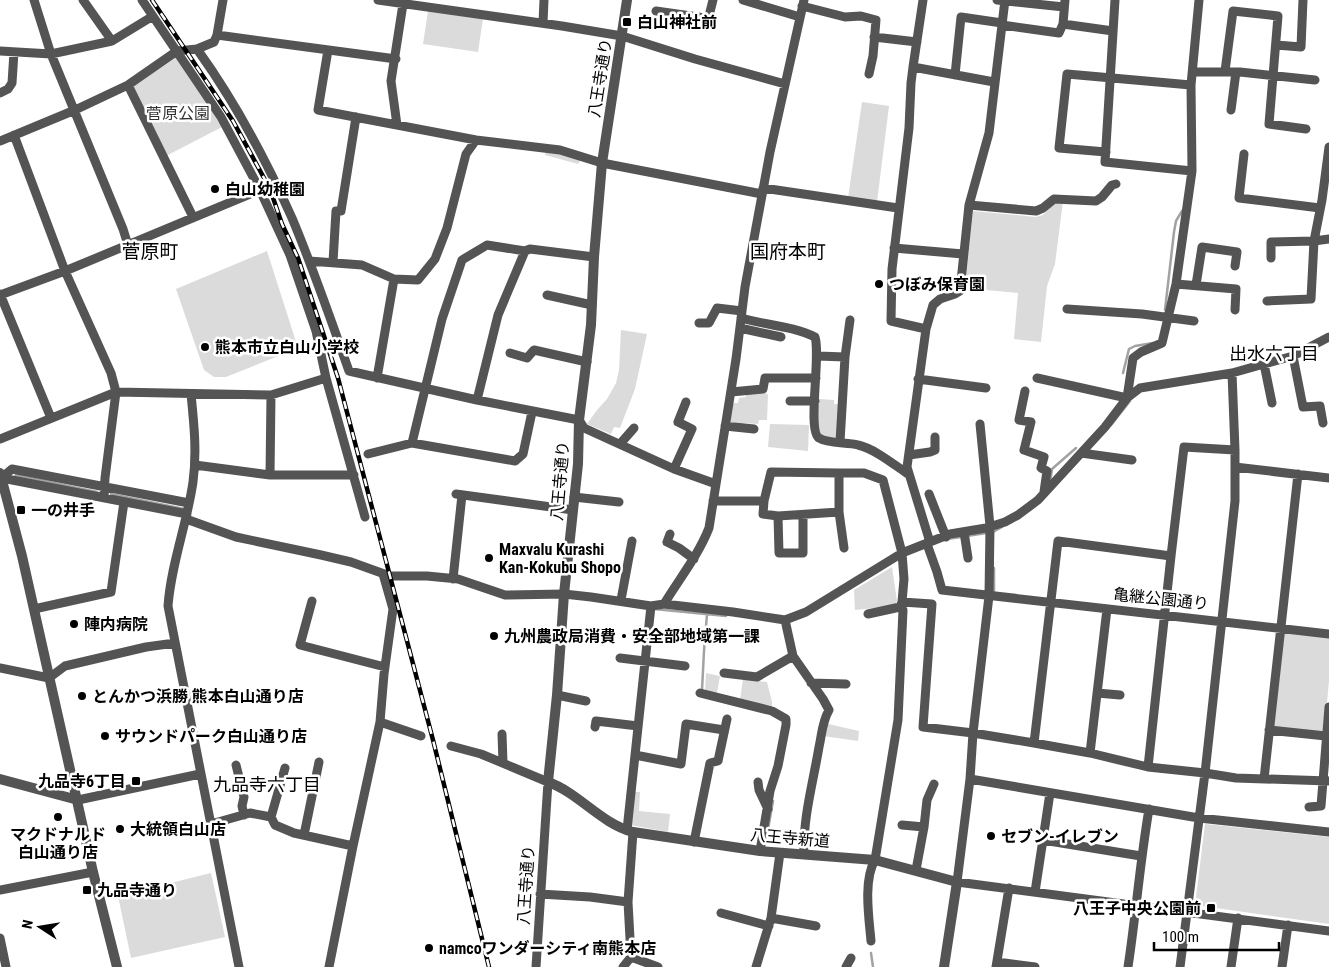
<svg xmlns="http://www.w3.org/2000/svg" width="1329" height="967" viewBox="0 0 1329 967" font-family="'Roboto Condensed','Noto Sans JP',sans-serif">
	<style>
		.green { fill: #dbdbdb }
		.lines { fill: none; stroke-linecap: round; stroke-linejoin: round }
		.stream { stroke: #a2a2a2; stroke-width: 2.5 }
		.minor { stroke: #545454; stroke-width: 9 }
		.tertiary { stroke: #545454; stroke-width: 10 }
		.rail-casing { stroke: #000; stroke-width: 4.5 }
		.rail { stroke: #fff; stroke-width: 2.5; stroke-dasharray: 8; stroke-linecap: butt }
		.poi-dot { fill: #000; stroke: #fff; stroke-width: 2 }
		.labels { text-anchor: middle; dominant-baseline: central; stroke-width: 5; stroke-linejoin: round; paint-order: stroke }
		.poi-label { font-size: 16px; font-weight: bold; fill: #000; stroke: #fff; text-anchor: start }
		.street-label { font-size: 16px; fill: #000; stroke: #fff }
		.park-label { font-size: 16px; fill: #323232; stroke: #fff }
		.neighbourhood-label { font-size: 18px; fill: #000; stroke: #fff }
		.quarter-label { font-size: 19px; fill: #000; stroke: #fff }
	</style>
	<rect width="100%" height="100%" fill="#fff"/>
	<path class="green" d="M428,11L483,19L478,52L423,44Z
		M177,57L222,127L166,156L133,87Z
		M862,102L889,106L877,202L848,198Z
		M546,151L581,159L578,164L545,155Z
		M1063,201L1055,264L1047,286L1041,342L1014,339L1018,293L965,288L973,211L1036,217L1043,215L1053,204Z
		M267,251L298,348L226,377H214L204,370L176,289Z
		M621,330L647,334L635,389L620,428L614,427L611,434L587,424L597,410L607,399L616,383L619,370Z
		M764,391L768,395L767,420H759L758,424L728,422L730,403H738L739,398L746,397V394Z
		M819,399L834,400V404H839L837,438L819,436Z
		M770,424L809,425L808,451L768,447Z
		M892,567L897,601L894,606L855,610L854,590Z
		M1283,631L1329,637V681L1324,734L1272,727Z
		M706,673L720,676L717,693L705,691Z
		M743,679L767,682L772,702V707L740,700Z
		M824,723L859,731L858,741L823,736Z
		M633,792H640L639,811L670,814L668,832L630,825Z
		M1205,824L1329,837V924L1195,905Z
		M211,873L225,937L131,958L118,896Z"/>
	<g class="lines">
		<path class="stream" d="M1165,310L1174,232L1176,221L1182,211
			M1123,373L1129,349L1135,346L1153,343
			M1111,425L1130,401
			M16,475L97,492
			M1050,483L1052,469L1076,448
			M111,494L184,509
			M967,536L993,532L1002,527
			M947,539L961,537
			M994,568V595
			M654,609L726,616
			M702,690L704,651L707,614
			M767,835L773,801
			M871,953L873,967"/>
		<path class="minor" d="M34,0L51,54L123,229L128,245
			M83,0L112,41
			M142,0L221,117L260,190L290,255L316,331L326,378L365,517
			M378,0L562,26L622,36L695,59L785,84
			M743,0L800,17
			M997,0L1064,7
			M1005,0L989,133L969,205L960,291L955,294L940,299L933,305L926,329L907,467L929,539L927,544L937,572L942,590L1329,634
			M1065,0L1063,24L1113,31
			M1115,0L1105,162L1192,171
			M802,6L845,17L861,16L876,20L873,56L869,74
			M656,11L705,18L709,16L713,0
			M543,23L544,0
			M1002,25L1059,33L1063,24
			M217,35L396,59
			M874,37L917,42
			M1276,45L1301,47L1303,0
			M197,49C233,99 267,162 292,218C313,268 331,320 349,371L477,400L579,420L584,428L674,469L716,484
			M328,50L318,110L476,140L560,150L602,163L762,194
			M0,51L51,54L112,41L153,16
			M913,67L923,0
			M1225,71L1233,11L1278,16L1269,124L1306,129
			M1193,72H1240L1315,80
			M955,75L961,17L1002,23
			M128,85L193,217
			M0,93L8,89L12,83L14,52
			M1231,110L1236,72
			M397,125L391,81L403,4
			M14,135L65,271L111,373L116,392L105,478L104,498
			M0,141L75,110L128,85L177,51L197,49L214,42L217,35L223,0
			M1329,147L1322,200L1314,241L1329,239
			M1106,152L1059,148L1067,74L1191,85
			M1244,154L1239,198L1320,208
			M763,188L898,208
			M969,205L1036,211L1043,208L1054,199L1096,201L1102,197L1112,185L1116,184
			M894,248L963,254
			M309,261L362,265L394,279L418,280L435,259L447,228L466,154L476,140
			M333,262L336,211H341L356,117
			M1176,284L1236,289L1235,310
			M1196,285L1202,247L1237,252L1235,266
			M0,294L51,418
			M0,295L65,271L260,190
			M547,295L592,305
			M1267,301L1311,299L1314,241L1271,242V258
			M1067,309L1142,314L1194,321
			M741,318C765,325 793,326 815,337C821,356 807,431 819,438C828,444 847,442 858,445C875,449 893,464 908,474
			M699,323H709L717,308L742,311
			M740,328L781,337
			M926,329L891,321L892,269L909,128L911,83L913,67L994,82
			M510,353L527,358L534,350L587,362
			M818,356L845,357
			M1293,356L1303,407L1320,406L1323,423
			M1264,364L1272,403
			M377,378L394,279
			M1037,378L1127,398
			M918,379L986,388
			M1025,391L1019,420L1031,422L1024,450L1044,457L1041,468L1047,471L1044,492
			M731,392L763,389L765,378H816
			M191,394C194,424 197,452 193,482C187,524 171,564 168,606L239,967
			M1127,398L1133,358L1141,352L1162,343L1176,284L1192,171L1191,85L1199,0
			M477,400L498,315L525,251
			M790,401H815
			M980,424L990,526L989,596L973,733L970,779L957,882L1329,931
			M725,426L754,429
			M0,439L116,392L271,395L326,378
			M840,442L845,357L850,320
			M412,443L442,319L462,260L487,245L525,251L530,249L594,257
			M620,444L634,428
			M1081,453L1132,460
			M368,454L412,443L515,461L523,454L532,412
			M909,455L930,452L935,450V437
			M195,465L270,475H354
			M1235,467L1329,478
			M674,469L692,429L678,422L686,402
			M839,473H864L883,480L902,553L904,579L902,602
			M270,475L271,395
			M2,478L187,514
			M0,479L12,469L189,503
			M456,494L573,510
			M929,494L946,537
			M574,497L619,502
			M713,501H764L771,472L839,473V512L844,548
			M764,501L763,514L778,516L779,553H803V515
			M778,516L839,512
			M186,519L236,537L321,555L351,562L390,576H427L458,579L505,595L564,594L591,597L651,606L664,604L733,612L785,620L806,612L902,553L950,534L986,528L1005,522L1018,515L1038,500L1105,427L1127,398L1140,388L1232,373L1264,364L1293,356L1329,337
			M964,532L968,558
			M670,534L667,542L679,548L694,559
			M1171,556L1184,447L1235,450
			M453,579L462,495
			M621,600L632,541
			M312,601L300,645L385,667
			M664,604C679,579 698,556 709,528L736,359L745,287L770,152L804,0
			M34,609L111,592L124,502
			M868,614L900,607L902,602L932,604L923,727L973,733L1034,743L1090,753L1148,767L1205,773L1236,778L1329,781
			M785,620L793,656L823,699L829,710C822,722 822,734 819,747C813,783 803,817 804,854
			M620,658L685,666
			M0,668L49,678L65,666L146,647L175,643
			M724,673L757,677L793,656
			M811,683L846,684
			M700,693L772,711L786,719V725L778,766L770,791L760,851
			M1097,693L1120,695
			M557,695L586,701
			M380,722L421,736
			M595,727L596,721L638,726
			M1269,730L1326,736
			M502,734L503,763
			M1034,743L1058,541L1171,556L1148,767
			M451,746L481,754L548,782L536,967
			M1090,753L1107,609
			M635,755L681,764L686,724L724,730
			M236,765L244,797L242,806L244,815
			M970,779L1199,818L1329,832
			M1264,779L1298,474
			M758,782L759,790L768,809
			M78,800L200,774
			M1309,807L1321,806L1329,707
			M271,817L285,768
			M211,824L250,813L271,817L275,825L294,833L353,846
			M902,825L924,827L927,800L934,784
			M627,830L651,606
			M304,835L319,762
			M1043,840L1141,856
			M694,842L710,763L718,761L727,719
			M916,870L924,827
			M0,890L93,872
			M1035,892L1050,793
			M540,894L590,897L628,902
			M721,913L769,926
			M771,918L816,926
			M0,938L6,967
			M871,941C869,918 863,880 875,860L898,720L903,610L900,607
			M631,957L658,967
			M997,962L1035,967
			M329,967L353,846L380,722L384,674L393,609L383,574
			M623,967L631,957L628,902L633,832
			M756,967L771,918L780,853
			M846,967L851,958
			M996,967L1009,888
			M1128,967C1136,914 1140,862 1149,809
			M1180,967L1205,773L1235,501V450L1232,373
			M1231,967L1238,918
			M1282,967L1288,925"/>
		<path class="tertiary" d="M627,0L602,163L594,257L591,325L579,420L578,464L564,594L557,695L548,782C579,793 600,823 633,832L760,851L875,860L957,882L944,967
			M0,473L22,556L93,872L117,967
			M0,779L78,800"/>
		<defs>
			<path id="rail" d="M152,0L233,121L270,189L282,224L298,258L338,378L433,740L489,967"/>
		</defs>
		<use href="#rail" class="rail-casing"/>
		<use href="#rail" class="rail"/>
	</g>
	<g class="poi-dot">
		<rect x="622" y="17" width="10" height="10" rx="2.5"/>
		<circle cx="215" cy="189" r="5"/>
		<circle cx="879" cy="284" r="5"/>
		<circle cx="205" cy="347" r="5"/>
		<rect x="16" y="505" width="10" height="10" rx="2.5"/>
		<circle cx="489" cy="558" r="5"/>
		<circle cx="74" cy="624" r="5"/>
		<circle cx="494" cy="636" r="5"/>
		<circle cx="82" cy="696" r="5"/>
		<circle cx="105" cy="736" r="5"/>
		<rect x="131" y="776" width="10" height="10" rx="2.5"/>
		<circle cx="58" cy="817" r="5"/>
		<circle cx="120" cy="829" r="5"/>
		<circle cx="991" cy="836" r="5"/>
		<rect x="82" y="885" width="10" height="10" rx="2.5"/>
		<rect x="1206" y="903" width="10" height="10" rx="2.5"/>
		<circle cx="429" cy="948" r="5"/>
	</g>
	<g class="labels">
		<g class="poi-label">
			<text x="637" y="22">白山神社前</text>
			<text x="225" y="189">白山幼稚園</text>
			<text x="889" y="284">つぼみ保育園</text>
			<text x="215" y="347">熊本市立白山小学校</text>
			<text x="31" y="510">一の井手</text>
			<text x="499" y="549">Maxvalu Kurashi<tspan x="499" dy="18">Kan-Kokubu Shopo</tspan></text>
			<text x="84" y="624">陣内病院</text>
			<text x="504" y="636">九州農政局消費・安全部地域第一課</text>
			<text x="92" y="696">とんかつ浜勝 熊本白山通り店</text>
			<text x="115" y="736">サウンドパーク白山通り店</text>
			<text x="126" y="781" text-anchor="end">九品寺6丁目</text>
			<text x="130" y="829">大統領白山店</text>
			<text x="58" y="834" text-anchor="middle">マクドナルド<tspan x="58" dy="18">白山通り店</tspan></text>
			<text x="1001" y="836">セブン-イレブン</text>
			<text x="97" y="890">九品寺通り</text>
			<text x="1201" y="908" text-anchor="end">八王子中央公園前</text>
			<text x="439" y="948">namcoワンダーシティ南熊本店</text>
		</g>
		<g class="street-label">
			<text transform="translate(600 78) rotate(-81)">八王寺通り</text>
			<text transform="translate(560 481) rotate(-85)">八王寺通り</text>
			<text transform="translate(1161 599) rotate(6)">亀継公園通り</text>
			<text transform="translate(790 838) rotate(5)">八王寺新道</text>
			<text transform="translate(526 885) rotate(-86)">八王寺通り</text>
		</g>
		<g class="park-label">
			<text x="178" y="113">菅原公園</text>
		</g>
		<g class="neighbourhood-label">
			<text x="1274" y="353">出水六丁目</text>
			<text x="267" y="784">九品寺六丁目</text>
		</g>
		<g class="quarter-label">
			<text x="150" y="251">菅原町</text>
			<text x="788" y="251">国府本町</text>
		</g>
	</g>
	<g transform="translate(40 927) rotate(282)" stroke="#ffffff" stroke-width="4" paint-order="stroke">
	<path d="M0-4L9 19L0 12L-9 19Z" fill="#000000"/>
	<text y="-8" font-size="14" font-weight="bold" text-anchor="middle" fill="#000000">N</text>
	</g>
	<path d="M1154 942v8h125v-8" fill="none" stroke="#000000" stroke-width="2.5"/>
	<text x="1162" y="942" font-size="15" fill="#000000" stroke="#ffffff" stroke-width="4" paint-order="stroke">100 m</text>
</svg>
